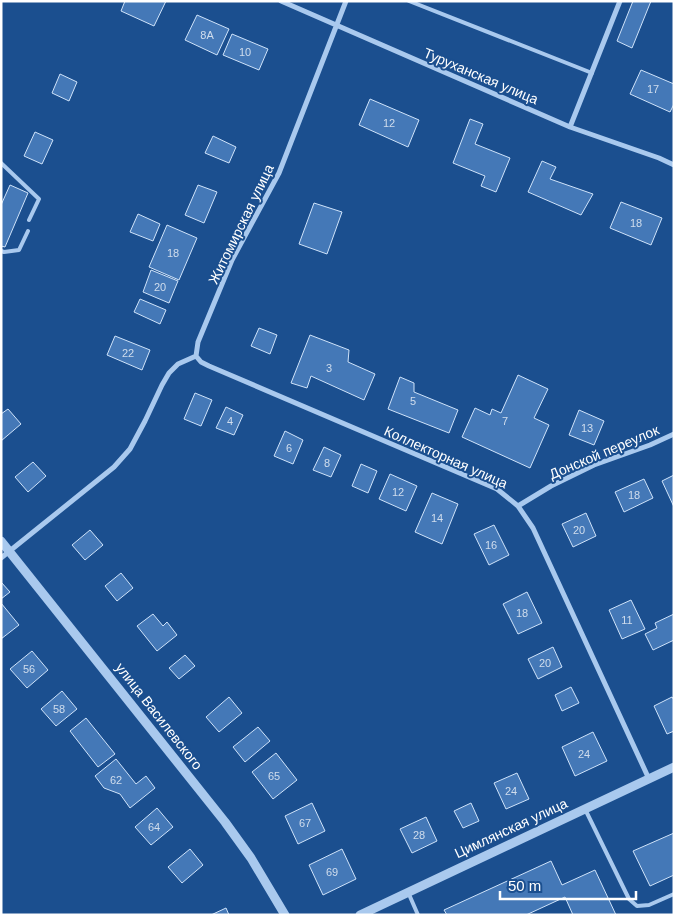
<svg xmlns="http://www.w3.org/2000/svg" width="675" height="916" viewBox="0 0 675 916" font-family="Helvetica,sans-serif">
	<style>
		.building { fill: #4478b7; stroke: #cfe3fa }
		.lines { fill: none; stroke-linecap: round; stroke-linejoin: round }
		.service { stroke: #a9c9ee; stroke-width: 4 }
		.minor { stroke: #a9c9ee; stroke-width: 5 }
		.tertiary { stroke: #a9c9ee; stroke-width: 9 }
		.labels { text-anchor: middle; dominant-baseline: central; stroke-width: 4; stroke-linejoin: round; paint-order: stroke }
		.number-label { font-size: 11px; fill: #d0dded }
		.street-label { font-size: 14px; fill: #fff; stroke: #1b4f8f }
	</style>
	<rect width="100%" height="100%" fill="#1b4f8f"/>
	<path class="building" d="M125,1H166L154,26L121,11Z
		M633,1H651L632,48L617,41Z
		M197,15L229,29L217,55L185,40Z
		M232,34L268,49L259,70L223,55Z
		M641,70L674,84V104L670,112L630,94Z
		M60,74L77,82L69,101L52,93Z
		M370,99L419,120L408,147L359,125Z
		M470,119L483,124L475,144L510,158L496,192L481,186L485,176L453,163Z
		M35,132L53,140L42,164L24,156Z
		M213,136L236,147L229,163L205,153Z
		M542,161L556,167L550,179L593,194L581,215L528,192Z
		M10,185L28,193L5,247L1,246V205Z
		M198,185L217,192L204,223L185,215Z
		M621,202L662,218L651,245L610,228Z
		M314,203L342,212L327,254L299,244Z
		M138,214L160,224L153,241L130,232Z
		M167,225L197,238L179,280L149,267Z
		M151,270L178,281L169,303L143,292Z
		M140,299L166,310L160,324L134,312Z
		M259,328L277,335L270,354L251,346Z
		M310,335L349,350L348,362L375,374L364,400L311,376L307,388L291,383Z
		M115,336L150,350L142,370L107,355Z
		M518,375L548,389L534,418L549,425L530,468L462,437L475,408L490,415L492,409L501,413Z
		M400,377L414,383V392L458,410L449,433L388,409Z
		M195,393L212,400L201,426L184,419Z
		M226,407L243,415L234,435L216,428Z
		M8,409L21,424L1,441V414Z
		M579,410L604,421L594,445L569,435Z
		M285,431L303,440L293,464L274,456Z
		M324,447L341,455L331,477L313,470Z
		M33,462L46,476L28,492L15,477Z
		M361,464L377,471L368,493L352,486Z
		M390,474L417,486L406,511L379,499Z
		M674,475V507L662,481Z
		M644,479L653,498L624,512L615,492Z
		M432,493L458,504L442,544L415,532Z
		M586,513L596,536L573,547L562,524Z
		M494,525L509,555L489,565L474,534Z
		M90,530L103,545L85,560L72,545Z
		M121,573L133,588L117,601L105,586Z
		M1,582L10,592L1,599Z
		M527,592L542,623L518,634L503,604Z
		M631,600L645,629L622,639L609,610Z
		M1,603L19,625L1,639Z
		M153,614L163,626L167,622L177,635L157,651L137,626Z
		M674,614V640L653,650L645,634L657,628L655,623Z
		M553,647L562,667L538,679L528,659Z
		M32,651L48,670L27,688L10,669Z
		M185,655L195,666L179,679L169,668Z
		M571,687L579,703L562,711L555,695Z
		M62,691L77,709L56,726L41,709Z
		M229,697L242,713L219,732L206,717Z
		M672,697L674,700V731L667,734L654,706Z
		M86,718L115,754L98,767L70,731Z
		M258,727L270,741L245,762L233,747Z
		M593,732L607,761L575,776L562,747Z
		M276,753L297,780L273,799L252,772Z
		M116,759L136,784L146,776L155,788L130,808L120,794L104,788L95,776Z
		M517,773L529,799L506,809L494,783Z
		M312,803L325,831L298,844L285,816Z
		M471,803L479,821L463,828L454,811Z
		M157,808L173,827L151,845L135,827Z
		M426,817L437,841L412,853L400,829Z
		M674,833V875L650,886L633,851Z
		M190,849L203,865L182,883L168,867Z
		M342,849L356,879L323,895L309,865Z
		M551,861L562,885L595,870L616,915H573L565,897L526,915H447L444,910Z
		M226,908L229,915H211Z"/>
	<g class="lines">
		<path class="service" d="M409,1L592,73
			M1,163L39,199L29,220
			M1,251L4,252L19,250L28,231
			M585,809L629,899L637,906L649,905L674,894
			M408,892L418,915"/>
		<path class="minor" d="M281,1L570,127L659,158L674,165
			M570,127L620,1
			M196,356L201,362L209,366L497,489L518,506L533,528L649,779
			M518,506L551,486L594,465L650,445L674,434
			M1,558L114,467L130,449L145,421L162,385L169,373L178,364L196,356L198,342L232,260L279,173L346,1"/>
		<path class="tertiary" d="M1,541L225,822L251,858L285,915
			M360,915L674,767"/>
	</g>
	<g class="labels">
		<g class="number-label">
			<text x="207" y="35">8А</text>
			<text x="245" y="52">10</text>
			<text x="653" y="89">17</text>
			<text x="389" y="123">12</text>
			<text x="636" y="223">18</text>
			<text x="173" y="253">18</text>
			<text x="160" y="287">20</text>
			<text x="128" y="353">22</text>
			<text x="329" y="368">3</text>
			<text x="413" y="401">5</text>
			<text x="230" y="421">4</text>
			<text x="505" y="421">7</text>
			<text x="587" y="428">13</text>
			<text x="289" y="448">6</text>
			<text x="327" y="463">8</text>
			<text x="398" y="492">12</text>
			<text x="634" y="495">18</text>
			<text x="437" y="518">14</text>
			<text x="579" y="530">20</text>
			<text x="491" y="545">16</text>
			<text x="522" y="613">18</text>
			<text x="627" y="620">11</text>
			<text x="545" y="663">20</text>
			<text x="29" y="669">56</text>
			<text x="59" y="709">58</text>
			<text x="584" y="754">24</text>
			<text x="274" y="776">65</text>
			<text x="116" y="780">62</text>
			<text x="511" y="791">24</text>
			<text x="305" y="823">67</text>
			<text x="154" y="827">64</text>
			<text x="419" y="835">28</text>
			<text x="332" y="872">69</text>
		</g>
		<g class="street-label">
			<text transform="translate(481 76) rotate(23)">Туруханская улица</text>
			<text transform="translate(241 224) rotate(-64)">Житомирская улица</text>
			<text transform="translate(604 452) rotate(-23)">Донской переулок</text>
			<text transform="translate(446 457) rotate(24)">Коллекторная улица</text>
			<text transform="translate(159 716) rotate(52)">улица Василевского</text>
			<text transform="translate(511 828) rotate(-25)">Цимлянская улица</text>
		</g>
	</g>
	<rect width="675" height="916" fill="none" stroke="#ffffff" stroke-width="5"/>
	<path d="M500 891v8h136v-8" fill="none" stroke="#ffffff" stroke-width="2.5"/>
	<text x="508" y="891" font-size="15" fill="#ffffff" stroke="#1b4f8f" stroke-width="4" paint-order="stroke">50 m</text>
</svg>
